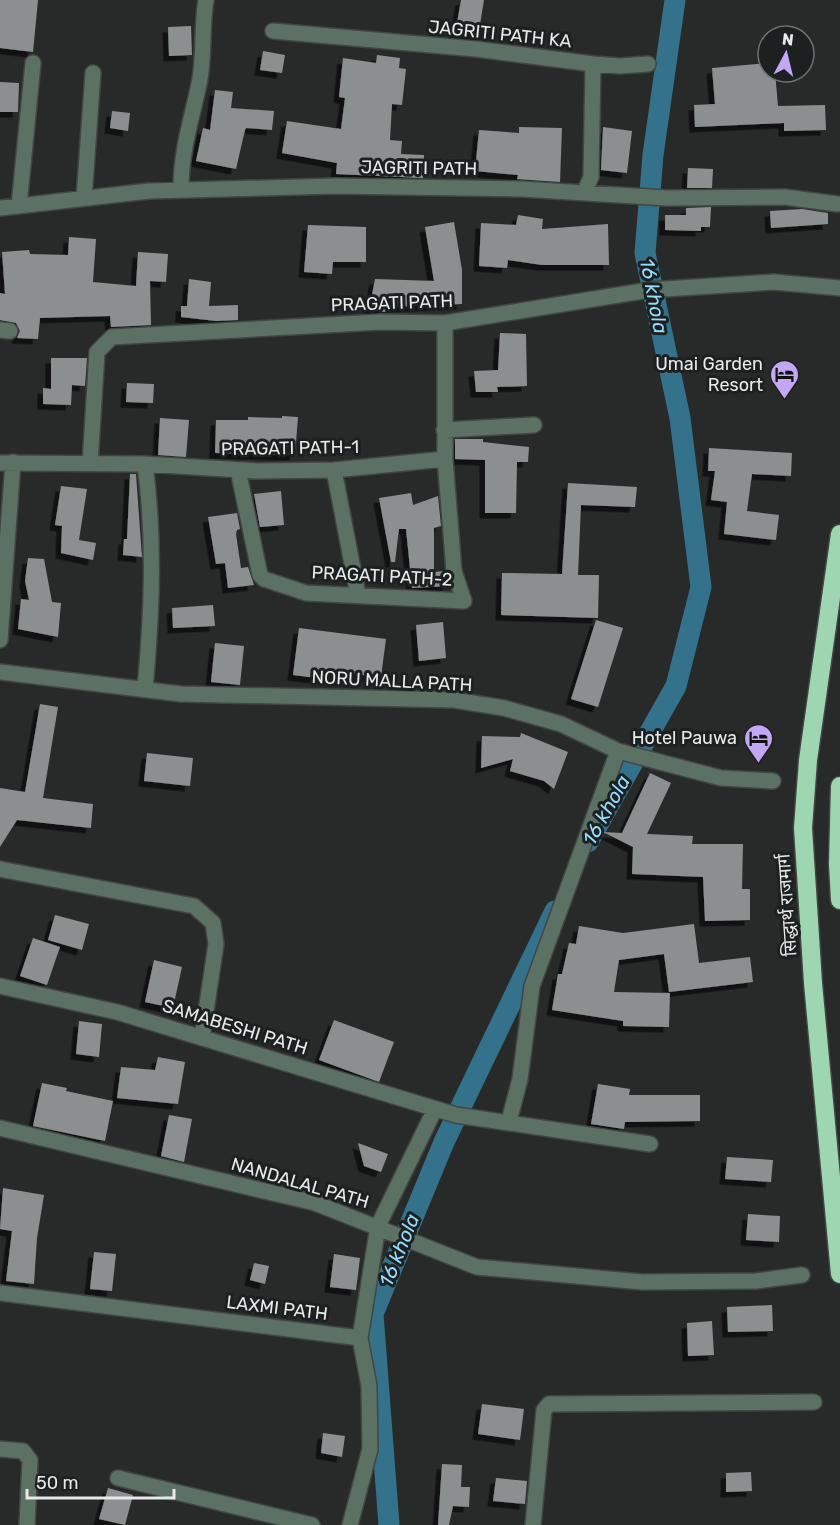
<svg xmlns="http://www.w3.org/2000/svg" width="840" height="1525" viewBox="0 0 840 1525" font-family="Rubik,'Noto Sans Devanagari',sans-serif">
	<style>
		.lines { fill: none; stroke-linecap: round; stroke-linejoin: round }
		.canal { stroke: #34728c; stroke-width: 21 }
		.building { fill: #8b8f90; filter: url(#shadow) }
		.minor-casing { stroke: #424544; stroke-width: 18 }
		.highway-casing { stroke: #424544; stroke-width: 21 }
		.minor { stroke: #5b7163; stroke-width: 15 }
		.highway { stroke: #9ed6b2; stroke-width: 18 }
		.labels { text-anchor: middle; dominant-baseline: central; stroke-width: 6; stroke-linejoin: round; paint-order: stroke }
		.street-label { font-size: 18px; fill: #e7eae9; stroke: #1d2020 }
		.poi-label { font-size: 18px; fill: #e7eae9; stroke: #1d2020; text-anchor: end }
		.water-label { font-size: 20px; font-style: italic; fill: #94dbfc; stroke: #1d2020 }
	</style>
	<defs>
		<filter id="shadow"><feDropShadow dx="-5.5" dy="5.5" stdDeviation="0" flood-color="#0009"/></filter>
	</defs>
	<rect width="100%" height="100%" fill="#272a29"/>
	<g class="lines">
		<path class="canal" d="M588,842L676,686L701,587L680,418L645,253L653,155L675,0
			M389,1525L373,1314L444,1142L555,911"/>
	</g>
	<path class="building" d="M0,0H38L33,52L0,48Z
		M461,0H484L478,37L455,34Z
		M191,26L192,55L169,56L168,27Z
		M263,51L285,55L282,73L260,70Z
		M377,55L400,58L399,68L406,69L402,105L392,104L390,140L402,141L401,154L424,155L423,178L336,174L337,163L282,153L287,121L341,129L345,98L339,97L343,58L376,63Z
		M768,63V72H775L778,106L825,105L826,130L784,131V123L695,127L694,105L715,104L712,68Z
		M0,82L19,83L18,112H0Z
		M215,90L233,92L231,108L274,111L272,130L246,128L245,130L236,169L196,161L203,128L210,130Z
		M112,111L130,113L128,131L110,128Z
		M519,127L562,128L560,182L517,179L518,175L475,171L479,130L519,133Z
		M603,127L632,131L627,173L601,170Z
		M688,168L713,169L712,188H687Z
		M711,207L710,227H701V231L665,230V215H686V208Z
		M802,209L828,213V224L771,228L770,211Z
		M518,215L543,219L542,229L608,224L609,265H542L508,260L507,268L479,266L481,223L516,225Z
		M454,222L462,270V304L386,307L385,312L369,310L375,279L434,281L425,227Z
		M308,225L366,227V262H333L332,274L304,272Z
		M69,237L96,239L93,282L136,286L138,252L168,254L166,282L150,281L151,325L111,327L110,316L40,318L38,339L17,338L20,331L16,323L0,320V293L5,294L2,252L29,250L30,254L68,255Z
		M189,279L211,282L209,306L238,305V320L216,321L181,317V306H187Z
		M500,333L526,334L527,386L497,387L498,392H476L474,371L498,370Z
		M51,358H87L85,386L72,385L71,405L43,404V388L51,389Z
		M127,383L154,384L153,403L126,402Z
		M282,416L298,417L295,455L215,453L216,420H248V417L282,418Z
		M160,418L189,420L186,457L158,455Z
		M455,439H483V442L529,447L528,462H517L516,513H485V460L455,459Z
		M709,448L792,453L791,476L752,474L747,511L779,515L776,540L724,534L727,502L711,500L715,471H708Z
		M130,474H136L142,557L123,555L124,539H127Z
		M568,483L637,487L635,507L581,505L578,575H599L598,618L501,615L502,573L562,574Z
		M61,486L87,489L79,540L96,543L93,560L61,553L62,526L55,525Z
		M281,491L284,525L260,527L254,494Z
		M411,493L413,505L438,496L441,526L434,528V572L444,571L449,586L412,588L406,529H399L395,562H391L379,498Z
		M237,513L240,529L237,530L236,534L241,568L248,567L254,585L228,588L225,563L216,564L208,517Z
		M28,558L44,559L52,602L61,603L58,637L18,629L21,599L29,600L25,581Z
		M213,605L215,626L173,628L172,608Z
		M596,620L623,628L598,707L571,699Z
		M443,622L446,658L419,661L416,625Z
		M299,628L386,639L381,677L326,671L325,679L293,675Z
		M215,643L244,646L240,685L211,682Z
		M40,704L58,707L43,798L93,804L91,828L17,820L0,847V788L25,792Z
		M521,733L568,752L554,789L544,781L510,771L513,759L481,768L482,736L520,737Z
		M147,753L193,758L190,786L144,781Z
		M650,773L671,783L647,834L693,836L692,844H743L742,889H750V920L705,921L703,877L632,874L633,847L603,832L622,833Z
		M55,915L89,924L82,950L48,940Z
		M694,924L699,963L750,957L753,982L669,992L664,954L619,960L614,992L670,993L669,1027L623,1026V1021L552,1010L558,974H562L569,943L576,944L579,926L623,933Z
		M33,938L60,947L47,985L20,976Z
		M154,960L182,967L173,1008L145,1002Z
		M334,1020L394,1042L379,1082L319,1060Z
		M79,1021L102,1024L99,1057L76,1054Z
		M158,1057L185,1062L178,1104L117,1098L121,1067L155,1070Z
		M42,1083L67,1088L66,1091L113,1101L105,1141L33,1126Z
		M598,1084L630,1089L629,1095H700V1121L625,1122L624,1129L591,1124Z
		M169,1115L192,1119L184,1162L161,1156Z
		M358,1143L388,1154L381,1172L364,1166Z
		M727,1157L773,1160L771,1182L725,1179Z
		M3,1188L44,1195L37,1238L34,1284L6,1281L12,1231L0,1229Z
		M748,1214L780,1216L779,1242L746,1240Z
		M94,1252L116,1254L112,1291L90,1289Z
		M334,1254L360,1258L356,1290L330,1287Z
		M254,1263L269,1266L265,1284L250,1280Z
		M772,1305L773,1331L728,1332L727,1307Z
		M712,1321L714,1355L688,1356L687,1323Z
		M482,1404L524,1409L520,1440L478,1434Z
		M323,1433L345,1436L342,1457L321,1453Z
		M442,1464L462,1465L461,1487H470L469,1507L453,1506L449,1525H438Z
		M751,1472L752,1491L726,1492V1473Z
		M496,1478L527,1481L525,1504L493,1501Z
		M108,1488L133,1495L125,1525L99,1519Z"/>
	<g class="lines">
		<defs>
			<path id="minor" d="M273,31L476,49L593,64L591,177L584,193
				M593,64L620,66L648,64
				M181,190C181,150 191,122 199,84C205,56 201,28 206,0
				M84,198L93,73
				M19,206L33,63
				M0,208L149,191L335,186L522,189L666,198L785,197L837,204
				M0,330L10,331
				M444,430L534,425
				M0,463L145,464L258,471L334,470L445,459V323
				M90,464L97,352L112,337L380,322L445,323L649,290L774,282L840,288
				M145,464C155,540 152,613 145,688
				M238,470L260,575L264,579L306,593L464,601L454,571L445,459
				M334,470L358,595
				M0,640L13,462
				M0,672L181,694L454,700L504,708L561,724L618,751L721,778L773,781
				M0,869L194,906L213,923L216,944L202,1038
				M0,986L117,1012L456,1115L650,1144
				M509,1121L520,1079L532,986L618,751
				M0,1128L315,1203L477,1267L642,1282L756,1281L802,1275
				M0,1293L360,1338L369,1386L370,1449L350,1525
				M360,1338L378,1226L435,1109
				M0,1449L23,1451L30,1460L27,1525
				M118,1478L312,1525
				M533,1525L544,1410L549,1404L814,1402"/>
			<path id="highway" d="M840,534L808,760L803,828L813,983L840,1274
				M840,786L838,864L840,900"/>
		</defs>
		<use href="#minor" class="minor-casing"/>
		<use href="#highway" class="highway-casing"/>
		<use href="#minor" class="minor"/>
		<use href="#highway" class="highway"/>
	</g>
	<defs>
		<symbol id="hotel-pin" viewBox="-11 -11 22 30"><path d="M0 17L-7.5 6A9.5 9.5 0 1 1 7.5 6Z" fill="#c3a7f2" stroke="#1d2020"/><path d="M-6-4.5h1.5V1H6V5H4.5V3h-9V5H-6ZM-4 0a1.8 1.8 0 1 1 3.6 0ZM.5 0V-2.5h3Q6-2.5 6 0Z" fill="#111"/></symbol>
	</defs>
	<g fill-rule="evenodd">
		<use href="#hotel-pin" x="768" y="358" width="33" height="45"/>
		<use href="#hotel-pin" x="742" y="722" width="33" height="45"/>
	</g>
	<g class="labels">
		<g class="street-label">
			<text transform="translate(500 34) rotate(6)">JAGRITI PATH KA</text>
			<text transform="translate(419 168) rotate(1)">JAGRITI PATH</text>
			<text transform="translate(392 303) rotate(-2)">PRAGATI PATH</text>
			<text transform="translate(290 448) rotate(-1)">PRAGATI PATH-1</text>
			<text transform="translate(382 576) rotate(3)">PRAGATI PATH-2</text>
			<text transform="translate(392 681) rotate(3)">NORU MALLA PATH</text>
			<text transform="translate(787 905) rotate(-94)">सिद्धार्थ राजमार्ग</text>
			<text transform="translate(235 1027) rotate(17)">SAMABESHI PATH</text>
			<text transform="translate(300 1183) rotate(16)">NANDALAL PATH</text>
			<text transform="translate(277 1308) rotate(7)">LAXMI PATH</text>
		</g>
		<g class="poi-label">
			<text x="763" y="364">Umai Garden<tspan x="763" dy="21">Resort</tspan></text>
			<text x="737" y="738">Hotel Pauwa</text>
		</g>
		<g class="water-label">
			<text transform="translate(654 296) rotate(79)">16 khola</text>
			<text transform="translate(606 810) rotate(-61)">16 khola</text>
			<text transform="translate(399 1250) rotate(-68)">16 khola</text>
		</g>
	</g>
	<g transform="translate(786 54) rotate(7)"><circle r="28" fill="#1d2020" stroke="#6e7170" stroke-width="1.5"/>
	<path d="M0-4.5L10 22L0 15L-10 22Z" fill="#c3a7f2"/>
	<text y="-9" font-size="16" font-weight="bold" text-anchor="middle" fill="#e7eae9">N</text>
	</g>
	<path d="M27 1489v9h147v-9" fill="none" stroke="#e7eae9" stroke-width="3"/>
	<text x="36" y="1489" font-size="18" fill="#e7eae9" stroke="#1d2020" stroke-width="4.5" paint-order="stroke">50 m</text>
</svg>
